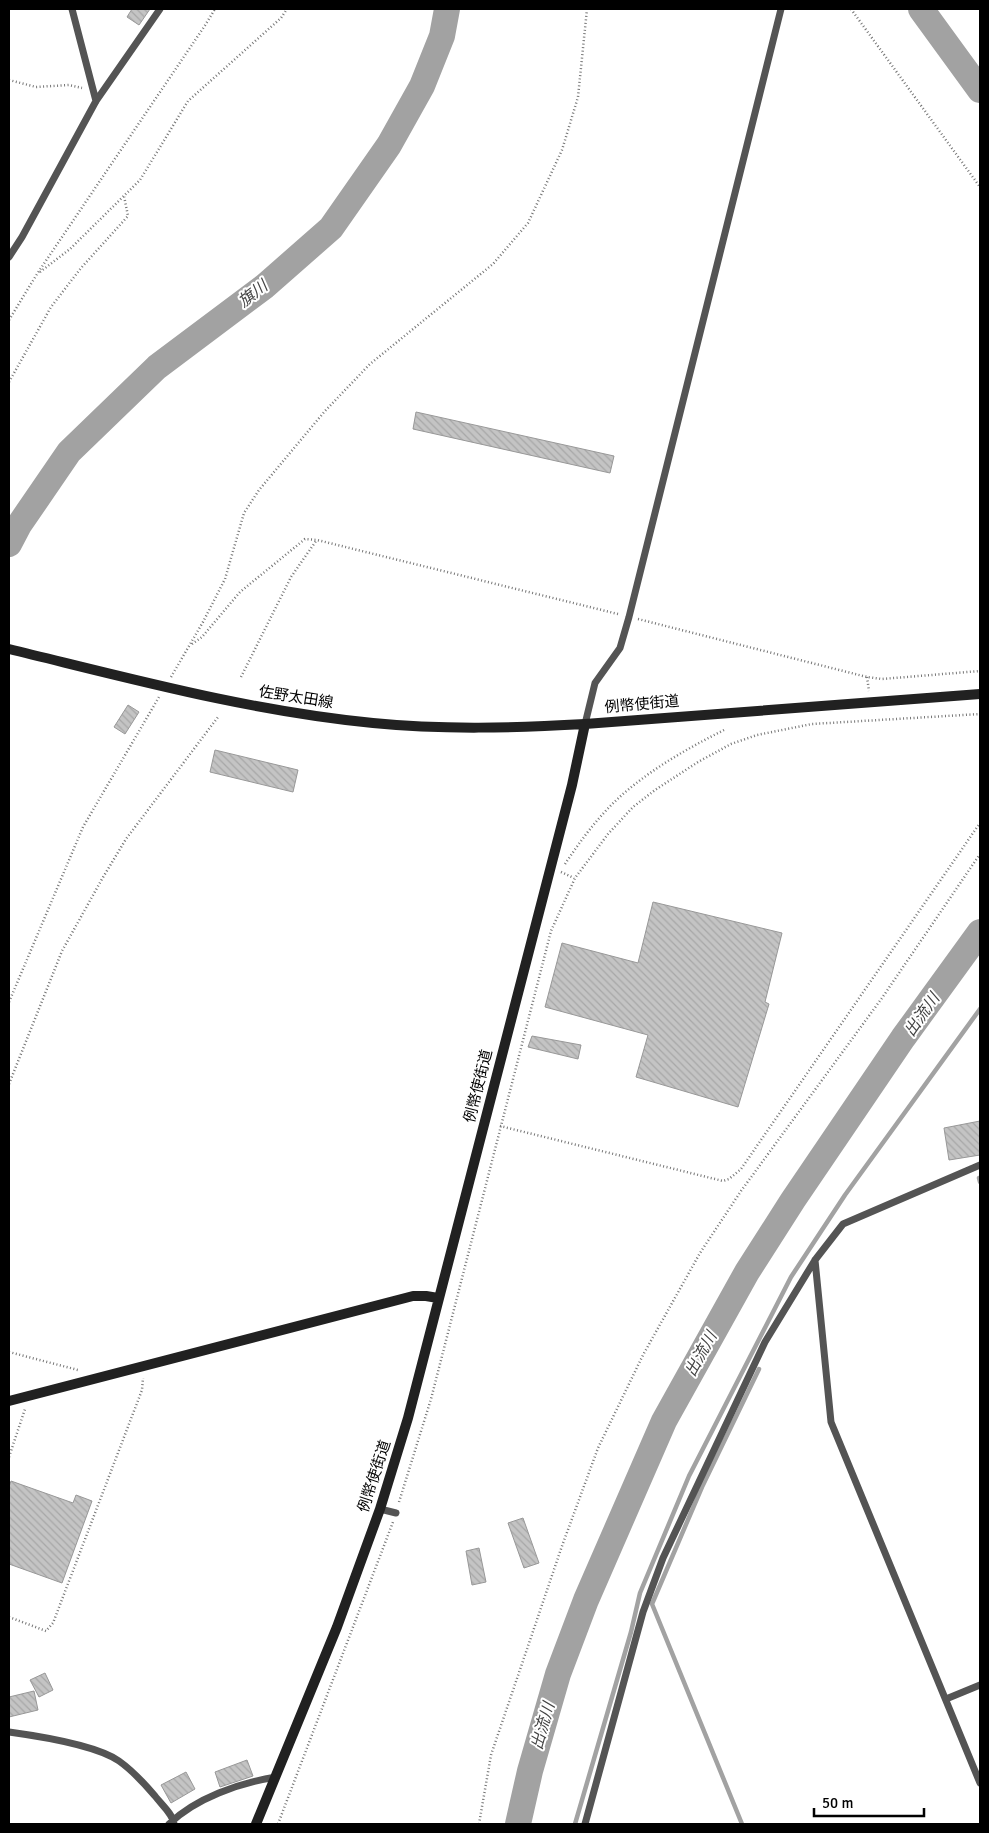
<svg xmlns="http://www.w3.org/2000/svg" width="989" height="1833" viewBox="0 0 989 1833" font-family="Signika,'Noto Sans JP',sans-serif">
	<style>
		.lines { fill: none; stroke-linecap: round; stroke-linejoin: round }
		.stream { stroke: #a2a2a2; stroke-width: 4.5 }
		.river { stroke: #a2a2a2; stroke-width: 26 }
		.building { fill: url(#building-back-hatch); stroke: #989898 }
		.path { stroke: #767676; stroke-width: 2.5; stroke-dasharray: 1 2.5; stroke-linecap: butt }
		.lane { stroke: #545454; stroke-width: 7 }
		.secondary { stroke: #212121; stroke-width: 10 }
		.labels { text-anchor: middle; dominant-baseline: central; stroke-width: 4; stroke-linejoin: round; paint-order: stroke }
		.street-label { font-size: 15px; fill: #000; stroke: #fff }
		.water-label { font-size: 16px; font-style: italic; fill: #434343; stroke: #fff }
	</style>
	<defs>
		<pattern id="building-back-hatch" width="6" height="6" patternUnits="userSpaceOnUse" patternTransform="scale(1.25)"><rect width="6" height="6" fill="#c4c4c4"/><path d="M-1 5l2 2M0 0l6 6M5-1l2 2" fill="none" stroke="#a7a7a7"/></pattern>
	</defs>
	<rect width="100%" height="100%" fill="#fff"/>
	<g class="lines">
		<path class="stream" d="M979,1178L980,1182
			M575,1824L631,1632L640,1593L689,1476L791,1277L845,1195L980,1009
			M742,1824L652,1604L702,1487L759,1369"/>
		<path class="river" d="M921,9L980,90
			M9,544L19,525L69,452L157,367L265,286L331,228L389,145L422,86L442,36L447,9
			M518,1824L530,1771L558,1674L586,1600L664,1421L747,1272L793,1200L903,1038L980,932"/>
	</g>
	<path class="building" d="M132,9H150L139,25L127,17Z
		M416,412L614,456L610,473L413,429Z
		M128,705L139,712L125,734L114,727Z
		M215,750L298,770L293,792L210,772Z
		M653,902L782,933L765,1002L769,1004L738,1107L636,1077L648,1035L545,1007L562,943L638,963Z
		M532,1036L581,1045L578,1059L528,1047Z
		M980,1121V1155L949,1160L944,1128Z
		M11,1481L73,1503L76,1495L92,1501L62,1583L9,1564V1487Z
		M523,1518L539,1563L524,1568L508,1523Z
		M479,1548L486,1582L472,1585L466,1551Z
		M45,1673L53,1690L39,1697L30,1680Z
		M34,1691L38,1710L9,1717V1697Z
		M247,1760L253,1776L220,1787L215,1772Z
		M186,1772L195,1789L171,1803L161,1785Z"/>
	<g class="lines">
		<path class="path" d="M851,9L980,187
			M9,80L36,87L69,85L82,88
			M40,272L70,249L140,180L188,101L281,18L287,9
			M9,320L37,274L204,27L215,9
			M9,382L51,307L81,268L128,216L124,196
			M638,619L867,677L882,679L980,671
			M192,644L202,637L240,592L305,539L317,540L618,614
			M171,677L203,622L225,579L244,513L259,490L325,411L370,364L493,264L528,223L562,150L578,97L587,9
			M241,677L291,577L316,541
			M867,677L869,691
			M565,864C583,837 603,810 629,789C658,765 692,746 726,729
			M561,872L574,878
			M9,1002L83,827L159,697
			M9,1084L62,951L102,879L126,839L218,717
			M500,1126L723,1181L729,1179L741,1169L980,823
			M9,1352L78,1370
			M9,1457L25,1409
			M399,1502L431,1399L551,931L575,878L608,834L633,807L655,790L698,762L731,744L757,735L812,724L980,714
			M9,1617L46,1631L53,1623L142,1390L143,1378
			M278,1824L393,1522
			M479,1824L491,1755L562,1546L598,1448L643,1355L700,1253L741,1191L882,998L980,854"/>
		<path class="lane" d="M72,9L96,101
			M9,257L22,237L96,101L160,9
			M585,724L595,683L620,648L629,617L781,9
			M815,1260L831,1422L980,1783
			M380,1509L396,1513
			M946,1699L980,1685
			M9,1732C38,1736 96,1745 119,1761C133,1771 144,1783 155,1796C161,1804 173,1814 174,1824
			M169,1824C196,1798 239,1783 276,1777
			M585,1824L643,1612L663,1558L765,1342L815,1260L843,1224L980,1165"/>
		<path class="secondary" d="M9,649C129,678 249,711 373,723C443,730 514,728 585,724L980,694
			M9,1401L413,1296H426L438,1298
			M256,1824L337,1627L380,1509L408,1418L572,785L585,724"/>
	</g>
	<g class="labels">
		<g class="street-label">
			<text transform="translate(296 697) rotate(9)">佐野太田線</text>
			<text transform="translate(642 704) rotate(-5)">例幣使街道</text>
			<text transform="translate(478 1086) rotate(-76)">例幣使街道</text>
			<text transform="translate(374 1476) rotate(-72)">例幣使街道</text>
		</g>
		<g class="water-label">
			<text transform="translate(253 294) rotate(-38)">旗川</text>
			<text transform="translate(922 1015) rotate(-55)">出流川</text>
			<text transform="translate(701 1354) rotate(-61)">出流川</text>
			<text transform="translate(543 1726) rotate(-74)">出流川</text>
		</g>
	</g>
	<rect width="989" height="1833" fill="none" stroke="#000000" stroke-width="20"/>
	<path d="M814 1808v8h110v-8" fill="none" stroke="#000000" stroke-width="2.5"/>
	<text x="822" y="1808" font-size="15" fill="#000000" stroke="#ffffff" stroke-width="4" paint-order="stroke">50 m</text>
</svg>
